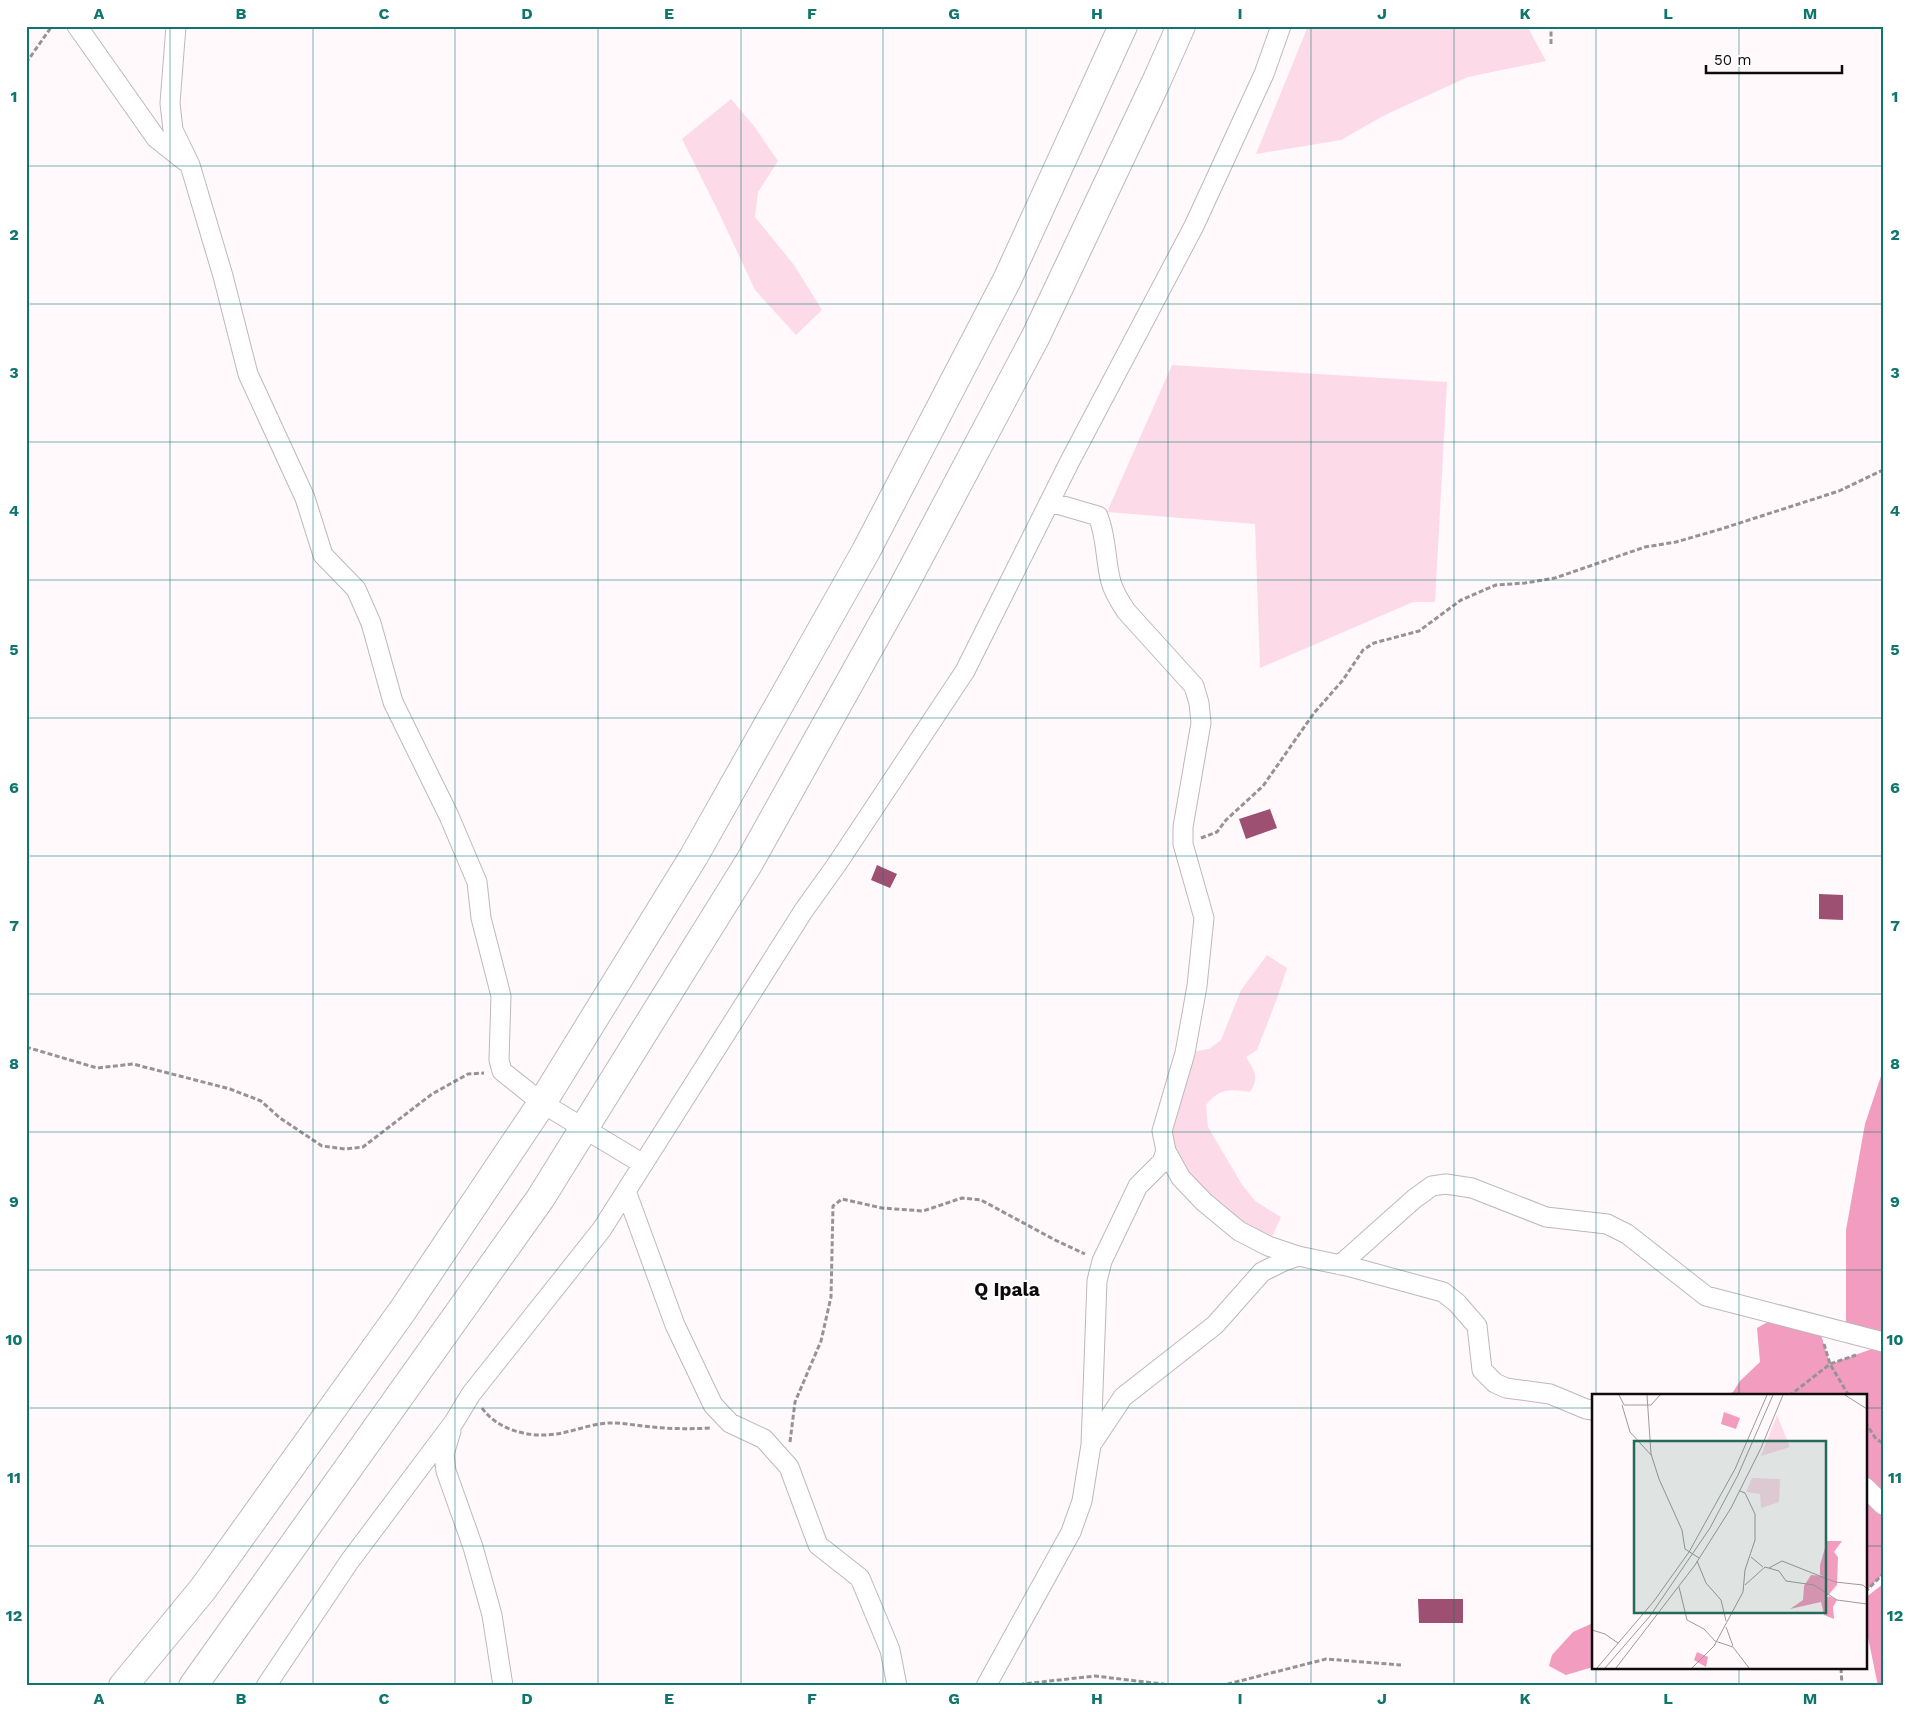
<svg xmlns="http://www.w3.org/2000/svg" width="1909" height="1712" viewBox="0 0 1909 1712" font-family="'Work Sans',sans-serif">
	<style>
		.green { fill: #fddae7 }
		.forest { fill: #f29cbf }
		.building { fill: #9e5072 }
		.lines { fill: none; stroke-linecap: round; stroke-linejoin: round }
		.minor-casing { stroke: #bfb8ba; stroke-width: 21 }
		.highway-casing { stroke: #bfb8ba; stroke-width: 30 }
		.path { stroke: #979394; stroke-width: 3; stroke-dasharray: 5 2.5; stroke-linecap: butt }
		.minor { stroke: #fff; stroke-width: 19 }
		.highway { stroke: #fff; stroke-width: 28 }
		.grid { fill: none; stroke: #0f766e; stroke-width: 1; stroke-opacity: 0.55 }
		.labels { text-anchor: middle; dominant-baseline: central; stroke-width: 4; stroke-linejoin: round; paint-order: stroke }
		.quarter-label { font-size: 19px; font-weight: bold; fill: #0d0b0c; stroke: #fff }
		.inset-road { fill: none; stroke: #9e9a9b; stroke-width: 1 }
		.view { fill: #276959; fill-opacity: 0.15; stroke: #276959; stroke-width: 2.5 }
		.inset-edge { fill: none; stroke: #0d0b0c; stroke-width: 2.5 }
		.neatline { fill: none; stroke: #0f766e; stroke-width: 2 }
		.grid-label { font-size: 16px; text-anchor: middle; font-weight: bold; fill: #0f766e }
	</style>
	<rect width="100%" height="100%" fill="#fff9fb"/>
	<path class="green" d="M1308,26H1527L1546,61L1468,77L1385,115L1341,140L1256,154Z
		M731,99L754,126L778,161L758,192L755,217L794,265L822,310L796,335L755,290L720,215L682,139Z
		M1172,365L1447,382L1435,602H1413L1260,668L1255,524L1107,512Z
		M1267,955L1287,968L1276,1001L1257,1050L1246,1057C1254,1071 1260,1076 1250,1092C1229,1089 1220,1088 1206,1105L1208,1127L1241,1183L1255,1201L1281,1217L1268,1246L1239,1231L1166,1151L1185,1053L1209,1049L1221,1040L1241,990Z"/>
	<path class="forest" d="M1883,1070V1342L1846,1332V1230L1865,1124Z
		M1780,1315L1818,1325L1830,1364L1883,1345V1574L1865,1592V1396H1723L1733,1392L1740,1381L1760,1362L1757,1328Z
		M1883,1584V1686H1878L1865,1623V1598Z
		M1593,1623V1667L1566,1675L1549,1666L1552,1655L1573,1632Z"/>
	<path class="building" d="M1270,809L1277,828L1246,839L1239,819Z
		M877,865L897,874L890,888L871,880Z
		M1819,894L1843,895V920L1819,919Z
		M1418,1599H1463V1623H1419Z"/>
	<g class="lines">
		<defs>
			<path id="minor" d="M77,26L156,138L185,161
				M176,26L170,103L173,130L190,165L223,276L248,374L305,498L323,555L356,589L371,623L393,702L449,816L477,882L481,918L501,996L499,1060L502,1071L542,1103L643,1164
				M1166,1151L1181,1178L1204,1202L1239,1231L1268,1246L1298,1256
				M626,1191L675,1325L713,1405L730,1423L764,1439L789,1467L818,1545L860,1578L890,1650L897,1686
				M1340,1265L1414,1199L1432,1186L1446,1184L1472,1188L1546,1217L1607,1224L1627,1234L1706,1296L1883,1342
				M451,1431L444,1454L446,1471L473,1547L492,1615L503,1686
				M1091,1445L1123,1397L1215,1325L1262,1272L1284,1261L1298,1256L1351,1267L1443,1292L1457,1303L1477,1326L1482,1370L1495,1383L1506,1388L1550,1394L1586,1409L1593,1410
				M1865,1487L1883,1505
				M266,1686L349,1562L454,1422L471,1394L602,1229L804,910L837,864L965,671L1070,461L1194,226L1264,74L1281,26
				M986,1686L1071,1532L1082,1501L1091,1445L1097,1281L1102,1261L1138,1186L1162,1162L1166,1151L1162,1131L1185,1053L1197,986L1204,918L1183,844V827L1201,723L1199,703L1194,686L1126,611C1120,602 1114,593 1111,582C1105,560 1107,538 1098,516L1050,502"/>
			<path id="highway" d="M123,1686L203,1589L403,1310L542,1103L694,856L866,551L1007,280L1123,26
				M193,1686L540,1199L750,861L902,589L1036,336L1157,80L1181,26"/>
		</defs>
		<use href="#minor" class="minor-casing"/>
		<use href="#highway" class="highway-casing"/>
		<path class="path" d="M1551,44V26
			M26,63L52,26
			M1201,838L1217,832L1226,820L1263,786L1314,713L1343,680L1363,650L1374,643L1419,631L1461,600L1496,585L1525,583L1555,578L1645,547L1676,542L1721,529L1839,491L1883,470
			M26,1047L97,1068L133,1064L230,1089L261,1101L280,1118L322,1146L345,1149L363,1147L432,1094L468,1074L484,1073
			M1824,1344L1830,1364L1849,1396
			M1789,1396L1830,1364L1856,1355
			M482,1408C499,1432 534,1439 562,1433C577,1430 595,1423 611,1423C625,1423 639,1426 653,1427C672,1429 691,1429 711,1428
			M1865,1422L1876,1439L1883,1443
			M790,1442L795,1402L821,1341L831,1297L833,1206L842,1199L882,1208L923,1211L962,1198L981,1200L1055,1240L1085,1254
			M1865,1592L1883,1574
			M1841,1668L1842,1686
			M1020,1686L1023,1684L1095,1676L1179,1686
			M1220,1686L1326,1659L1401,1665"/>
		<use href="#minor" class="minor"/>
		<use href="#highway" class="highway"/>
	</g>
	<path class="grid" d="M170,26V1686M313,26V1686M455,26V1686M598,26V1686M741,26V1686M883,26V1686M1026,26V1686M1168,26V1686M1311,26V1686M1454,26V1686M1596,26V1396M1739,26V1396M26,166H1883M26,304H1883M26,442H1883M26,580H1883M26,718H1883M26,856H1883M26,994H1883M26,1132H1883M26,1270H1883M26,1408H1593M1865,1408H1883M26,1546H1593M1865,1546H1883M1596,1668V1686M1739,1668V1686"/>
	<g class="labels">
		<g class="quarter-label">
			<text x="1007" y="1289">Q Ipala</text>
		</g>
	</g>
	<g transform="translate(1592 1394)">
		<rect width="275" height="275" fill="#fff9fb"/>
		<path d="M185,21L198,53L169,62ZM160,84L188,85L187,108L169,114L168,100L154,98Z" fill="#fddae7"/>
		<path d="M132,18L148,24L144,35L129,30ZM235,147H250L242,158L246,163L245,191L232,206L237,202L245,206L241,213L242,225L232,221L229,208L198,215L211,206L212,192L219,181L231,182L228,181V171ZM105,258L116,263L114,273L102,266Z" fill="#f29cbf"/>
		<path class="inset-road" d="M27,1L32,11H59L68,1M55,1L59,60L67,85L90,136L93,155L107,164M253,1L275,15M30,11L38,38L60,62M159,163L171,173M105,167L114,189L129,206L134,227M177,174L190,167L243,188L271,191L275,195M153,191L173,173L187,177L194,187L222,191L245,206L275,210M87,193L95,226L112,235L123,247L141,253L157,274M134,233L141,252M0,236L13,240L26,249M5,274L62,207L97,158L143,75L175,1M13,274L58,222L118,134L146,81L181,1M24,274L103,171L139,114L169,54L191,1M100,274L122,252L151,198L153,176L163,146V120L153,99L148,97"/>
		<path class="view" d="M42,47H234V219H42Z"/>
		<rect width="275" height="275" class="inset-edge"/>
	</g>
	<rect width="1909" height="1712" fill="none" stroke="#ffffff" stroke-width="55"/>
	<path d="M1706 65v8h136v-8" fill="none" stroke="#0d0b0c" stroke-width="2.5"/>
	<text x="1714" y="65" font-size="15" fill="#0d0b0c" stroke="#ffffff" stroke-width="4" paint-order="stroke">50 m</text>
	<rect x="28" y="28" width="1854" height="1656" class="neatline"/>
	<g class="grid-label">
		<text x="99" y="19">A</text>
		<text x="241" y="19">B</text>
		<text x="384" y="19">C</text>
		<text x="527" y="19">D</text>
		<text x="669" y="19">E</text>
		<text x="812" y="19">F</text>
		<text x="954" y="19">G</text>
		<text x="1097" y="19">H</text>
		<text x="1240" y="19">I</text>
		<text x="1382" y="19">J</text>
		<text x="1525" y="19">K</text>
		<text x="1668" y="19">L</text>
		<text x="1810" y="19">M</text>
		<text x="14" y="102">1</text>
		<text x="1895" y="102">1</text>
		<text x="14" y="240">2</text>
		<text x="1895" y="240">2</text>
		<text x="14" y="378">3</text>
		<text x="1895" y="378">3</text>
		<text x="14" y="516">4</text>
		<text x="1895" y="516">4</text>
		<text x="14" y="655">5</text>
		<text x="1895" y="655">5</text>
		<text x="14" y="793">6</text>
		<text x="1895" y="793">6</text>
		<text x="14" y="931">7</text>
		<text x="1895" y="931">7</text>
		<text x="14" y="1069">8</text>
		<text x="1895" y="1069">8</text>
		<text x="14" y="1207">9</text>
		<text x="1895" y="1207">9</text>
		<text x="14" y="1345">10</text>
		<text x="1895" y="1345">10</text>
		<text x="14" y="1483">11</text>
		<text x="1895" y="1483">11</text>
		<text x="14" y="1621">12</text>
		<text x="1895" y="1621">12</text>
		<text x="99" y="1704">A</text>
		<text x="241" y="1704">B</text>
		<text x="384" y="1704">C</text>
		<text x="527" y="1704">D</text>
		<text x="669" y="1704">E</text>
		<text x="812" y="1704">F</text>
		<text x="954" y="1704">G</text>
		<text x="1097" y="1704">H</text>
		<text x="1240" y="1704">I</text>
		<text x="1382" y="1704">J</text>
		<text x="1525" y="1704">K</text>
		<text x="1668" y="1704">L</text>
		<text x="1810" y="1704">M</text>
	</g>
</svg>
